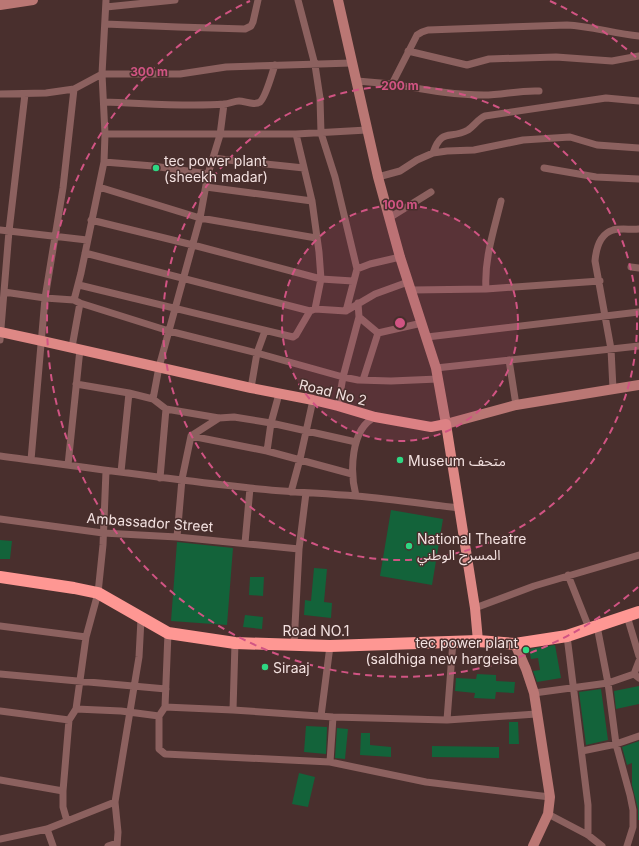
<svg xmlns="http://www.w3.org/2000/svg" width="639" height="846" viewBox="0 0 639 846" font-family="Inter,'Noto Sans Arabic',sans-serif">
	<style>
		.building { fill: #13633a }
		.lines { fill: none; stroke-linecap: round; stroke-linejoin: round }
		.street { stroke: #8c615f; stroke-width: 7 }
		.secondary { stroke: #ba7774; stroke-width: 10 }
		.primary { stroke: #de8885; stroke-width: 10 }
		.highway { stroke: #fe9793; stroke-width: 12 }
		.ring { fill: none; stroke: #d15483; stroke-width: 2; stroke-dasharray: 7 5 }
		.poi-dot { fill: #2ed883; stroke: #492f2d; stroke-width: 1.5 }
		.labels { text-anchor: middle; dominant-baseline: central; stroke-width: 3; stroke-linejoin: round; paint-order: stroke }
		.poi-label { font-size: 14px; fill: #f3e1e0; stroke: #492f2d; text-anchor: start }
		.street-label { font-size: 14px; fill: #f3e1e0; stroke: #492f2d }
		.centre { fill: #d15483; stroke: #492f2d; stroke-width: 2 }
		.ring-label { font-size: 12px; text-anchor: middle; font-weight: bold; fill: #d15483; stroke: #492f2d; stroke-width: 3; stroke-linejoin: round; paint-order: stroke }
	</style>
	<rect width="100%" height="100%" fill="#492f2d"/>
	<path class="building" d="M391,510L443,519L432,585L380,576Z
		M0,540L12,541L10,559H0Z
		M177,542L233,548L227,625L171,621Z
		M314,568L327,569L324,602L332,603L331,618L304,615L305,600L311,601Z
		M250,577H264L263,596L249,595Z
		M245,615L263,617L262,629L243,627Z
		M555,645L561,678L537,682L533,671L540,670L538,658L531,659L529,649Z
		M477,674L496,675V681L515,682L514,693L496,692L495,699L474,698L475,693L455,691L456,678L476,679Z
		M639,686V704L616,709L614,691Z
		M601,689L608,740L586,745L579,692Z
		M509,722H518L519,744H509Z
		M306,726L327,727L326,754L304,752Z
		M337,728L348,729L345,759L335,758Z
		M361,733H370V745L391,747V757L360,755Z
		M639,741V820H638V809L632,785V763L627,765L622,747Z
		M432,746L499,747V758L432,757Z
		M299,773L315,777L308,807L292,804Z"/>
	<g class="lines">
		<path class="street" d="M298,0L315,65L320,98L321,133L335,177L357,269L346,311
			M106,7L175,0
			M105,24L178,27L245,29L251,26L253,22L258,0
			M408,51L467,65L489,59L556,57L612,61L639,56
			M357,81L392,84L417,35L422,32L428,30L567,25C591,26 615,34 639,36
			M392,84C422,89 452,95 484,95C502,95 520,90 539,91
			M0,94L46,93L74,89L102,74H180L226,67L352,63
			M104,102C143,103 185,107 224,104C229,104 234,101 239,101C245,101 254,106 260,102C266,97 272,73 275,65
			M105,134H296L367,130
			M296,134L312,201L319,252L321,279L315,309
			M433,153C442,127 450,140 468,130C474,126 478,119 485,116L606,98L639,101
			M214,158L236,161L304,168
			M104,162L153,166L208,174
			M544,168L596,177L639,179
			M378,177L400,171L417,160L433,153L447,151L474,150L523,140L570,137L597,145L639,148
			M99,187L200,218L316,238
			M206,187L312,201
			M389,218L431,192
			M91,220L193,245L321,279L353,281
			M0,230L87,240
			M85,253L310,311L315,309L346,311L375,294L408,282
			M631,267L639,268
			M357,269L370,264L400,257
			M79,285L293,337L296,335L310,311
			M486,289L600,281
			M412,290L486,289C484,259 494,230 501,201
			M4,292L45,298L74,300L80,303L169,331L257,353L343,377L358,380L391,381L438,379
			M74,300L81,273L104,162L105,134L102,74L106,0
			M359,317L378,333
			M378,333L422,323
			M427,337L639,312
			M0,340L9,231L25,94
			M72,347L80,303
			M509,360L516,405
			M436,368L639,346
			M363,380L378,333
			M76,384L129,393L153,399L166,409L219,418L234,417L271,423L356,442
			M251,388L257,353L265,331
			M613,389L611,349L595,261C596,249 600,234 613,230C621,228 631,230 639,229
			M153,399L159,367L200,218L208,174L220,135L224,104
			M338,406L343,377L359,317L358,303
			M191,436L267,451L352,474
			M267,451L271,423L279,394
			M0,456C83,467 167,479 250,488C285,492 321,493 356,496C390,499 425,504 459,508
			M31,460L45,298L63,188L74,89
			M68,465L80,349
			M121,472L129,393
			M160,478L166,409
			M291,492L300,459L313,400
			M356,496C350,473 350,429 375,417
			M0,519L103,533L177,537L299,549
			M177,537L182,479L191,436L219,418
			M245,543L250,488
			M568,575L589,628
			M475,608L534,586L639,555
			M627,616L639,656
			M0,626L86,637
			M597,626L608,683L616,744L630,795L633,810V827L627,846
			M567,636L588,805V835
			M294,645L299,549L306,493
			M0,674L166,689
			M634,674L639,661
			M534,693L608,683L634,674L639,678
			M165,707L168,633
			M76,709L121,711L159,716
			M233,710L235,643
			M0,711L69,720
			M321,716L330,646
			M333,717L330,762L426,782L550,797
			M447,720L453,641
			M582,751L616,744L639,736
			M330,762L165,754L159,749V716L165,707L233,710L333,717L447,720L536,714
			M0,780L63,791
			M548,814L588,835L602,846
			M67,821L63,807V791L69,720L76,709L86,637L98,593L103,545L106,471
			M47,829L53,846
			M0,839L47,829L115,802
			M108,846L117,843
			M117,846L118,832L115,802L139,657L141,619"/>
		<path class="secondary" d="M338,0L378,177L400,257L436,368L446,424L516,405L639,385
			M0,5L33,0
			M515,644L526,669L534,693L550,797L548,814L533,846"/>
		<path class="primary" d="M0,332L42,341L251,388L313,400L338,406L375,417L431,427L446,424L475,608L478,641"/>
		<path class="highway" d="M0,577L74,588L98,593L168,633L235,643L330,646L478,641L515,644L567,636L639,612"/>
	</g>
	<circle cx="400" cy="323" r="118" fill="#d15483" fill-opacity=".12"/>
	<g class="ring">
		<circle cx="400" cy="323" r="118"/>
		<circle cx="400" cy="323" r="237"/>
		<path d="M638 587A355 355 0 1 1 250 1M550 1A355 355 0 0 1 638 59"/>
	</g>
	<g class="poi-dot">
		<circle cx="156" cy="168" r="4"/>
		<circle cx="400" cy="460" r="4"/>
		<circle cx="409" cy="546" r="4"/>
		<circle cx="526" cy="650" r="4"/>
		<circle cx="265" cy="667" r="4"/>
	</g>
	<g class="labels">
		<g class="poi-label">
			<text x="164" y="160">tec power plant<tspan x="164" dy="16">(sheekh madar)</tspan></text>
			<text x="408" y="460">Museum متحف</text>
			<text x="417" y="538">National Theatre<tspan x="417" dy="16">المسرح الوطني</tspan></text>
			<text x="518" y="642" text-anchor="end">tec power plant<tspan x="518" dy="16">(saldhiga new hargeisa</tspan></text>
			<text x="273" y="667">Siraaj</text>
		</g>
		<g class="street-label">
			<text transform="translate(333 392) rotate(14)">Road No 2</text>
			<text transform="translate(150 522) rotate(4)">Ambassador Street</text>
			<text x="316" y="630">Road NO.1</text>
		</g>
	</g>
	<circle cx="400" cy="323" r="6" class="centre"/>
	<g class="ring-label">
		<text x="149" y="76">300 m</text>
		<text x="400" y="90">200 m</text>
		<text x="400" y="209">100 m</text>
	</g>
</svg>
